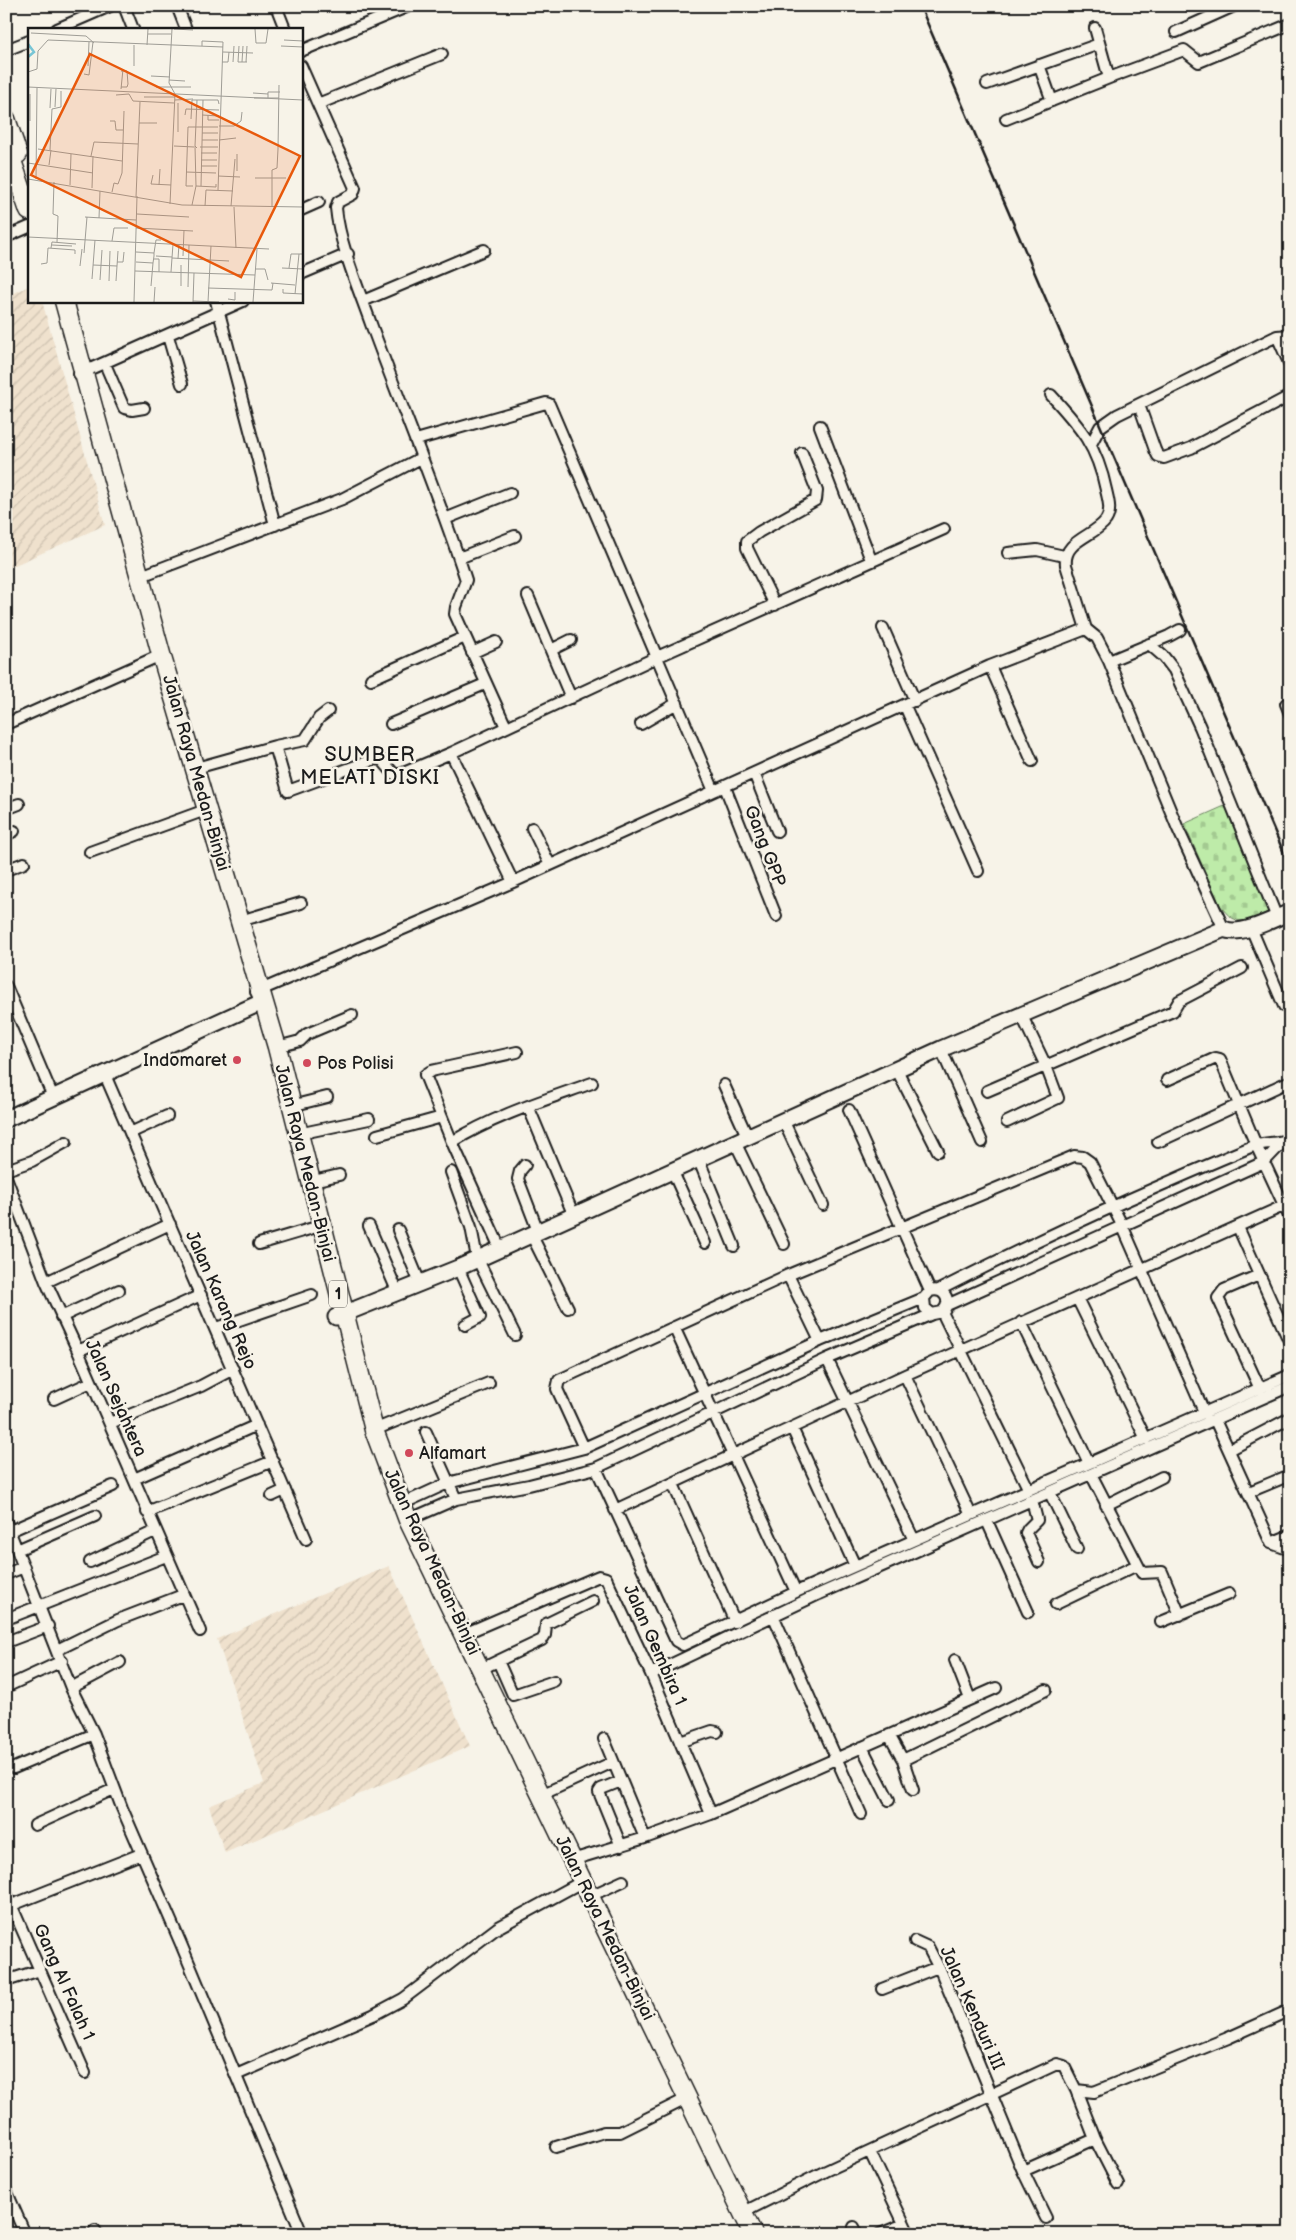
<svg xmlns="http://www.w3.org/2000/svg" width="1296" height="2240" viewBox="0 0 1296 2240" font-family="'Balsamiq Sans',sans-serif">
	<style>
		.industrial { fill: url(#industrial-furrows) }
		.cemetery { fill: url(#cemetery-stones); stroke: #6d8462 }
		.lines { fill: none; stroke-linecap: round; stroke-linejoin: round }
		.minor-casing { stroke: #1c1c1c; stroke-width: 14 }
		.secondary-casing { stroke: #1c1c1c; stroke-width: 19 }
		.trunk-casing { stroke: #1c1c1c; stroke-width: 21 }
		.minor { stroke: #f7f3e8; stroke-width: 10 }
		.secondary { stroke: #f7f3e8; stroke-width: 15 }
		.trunk { stroke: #f7f3e8; stroke-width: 18 }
		.rail { stroke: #1c1c1c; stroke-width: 2.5 }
		.poi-dot { fill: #d1495b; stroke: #f7f3e8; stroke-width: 2 }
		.labels { text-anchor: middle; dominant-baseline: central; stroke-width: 5; stroke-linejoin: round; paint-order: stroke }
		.shield { fill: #f7f3e8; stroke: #5e5c59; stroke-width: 1 }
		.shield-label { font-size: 16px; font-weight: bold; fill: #1c1c1c }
		.street-label { font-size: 18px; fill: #1c1c1c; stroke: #f7f3e8 }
		.poi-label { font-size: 18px; fill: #1c1c1c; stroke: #f7f3e8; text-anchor: start }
		.quarter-label { font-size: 20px; letter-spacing: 1px; fill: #1c1c1c; stroke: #f7f3e8 }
		.inset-river { fill: none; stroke: #78c5d5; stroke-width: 2.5 }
		.inset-road { fill: none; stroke: #9f9d96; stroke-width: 1 }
		.view { fill: #e8590c; fill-opacity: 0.15; stroke: #e8590c; stroke-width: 2.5 }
		.inset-edge { fill: none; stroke: #1c1c1c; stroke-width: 2.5 }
	</style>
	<defs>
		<pattern id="industrial-furrows" width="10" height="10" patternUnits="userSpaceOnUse" patternTransform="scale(1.25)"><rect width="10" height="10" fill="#efe1cd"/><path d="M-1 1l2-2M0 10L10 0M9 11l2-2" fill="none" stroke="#ccc0af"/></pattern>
		<pattern id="cemetery-stones" width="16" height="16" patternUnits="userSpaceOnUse" patternTransform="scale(1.25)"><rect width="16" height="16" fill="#beeba9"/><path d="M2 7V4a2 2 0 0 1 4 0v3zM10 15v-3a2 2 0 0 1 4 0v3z" fill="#a3c991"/></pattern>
	</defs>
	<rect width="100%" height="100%" fill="#f7f3e8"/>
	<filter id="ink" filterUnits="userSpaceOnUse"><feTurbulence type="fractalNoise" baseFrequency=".02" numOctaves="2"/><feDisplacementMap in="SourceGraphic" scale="10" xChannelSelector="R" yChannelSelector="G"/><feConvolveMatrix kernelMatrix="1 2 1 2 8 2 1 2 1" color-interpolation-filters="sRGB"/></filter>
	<g filter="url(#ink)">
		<path class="industrial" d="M29,286V301H42L105,525L6,569V297Z
			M389,1566L470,1746L225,1853L209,1806L264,1783L217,1639Z"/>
		<path class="cemetery" d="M1229,804L1270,911C1248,921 1236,929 1220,905L1184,824Z"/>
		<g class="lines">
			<defs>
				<path id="minor" d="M124,6L133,29
					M177,6L186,29
					M276,6L285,29
					M1095,28L1109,78L1184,50L1199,62L1290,24
					M57,29L110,6
					M1176,32L1234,6
					M6,50L29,41
					M301,51L409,6
					M1039,65L1052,101
					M301,66L355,188L353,194L338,202L336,208C339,243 359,290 371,324C402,409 438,493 466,580L456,607L455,614L506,727
					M987,84L1099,44
					M318,104L442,54
					M1006,119L1109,78
					M301,210L319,202
					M6,237L29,227
					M301,274L348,254
					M216,301L275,525
					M363,301L484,250
					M168,336L182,384
					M1277,336L1290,365
					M105,364L124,408L132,410L144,408
					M79,374L243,301
					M1051,395C1081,428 1097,446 1106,490C1108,499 1112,511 1106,520C1094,537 1063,540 1066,565L1086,629L1097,638L1109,661L1178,829L1224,929
					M1139,405L1155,450L1158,456L1164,458L1191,448L1290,396
					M820,426L871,560
					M416,440L546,403L549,404L714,791
					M1091,444L1100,427L1117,415L1277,336L1290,335
					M445,519L510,493
					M1008,553L1037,550L1064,556
					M459,558L515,536
					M141,576L342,499L421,458
					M528,596L571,698
					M775,605L747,548V541L759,532L816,500L817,491L802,453
					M883,628L915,701
					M1149,644L1164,657L1174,670L1200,727L1277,918
					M551,650L571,640
					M472,653L496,642
					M1109,661L1169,636L1180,630
					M990,666L1032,761
					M371,679L465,637
					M1286,704L1290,714
					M905,706L978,871
					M6,724L154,658
					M391,724L485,684
					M641,724L677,703
					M275,746L305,740L319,718L328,711
					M451,753L513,882
					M196,768L275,746L288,791L375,759L382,760L394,774H401L451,753L657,657L944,529
					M754,773L777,831
					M725,787L776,916
					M6,809L19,804
					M532,828L550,865
					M6,835L14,831
					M90,852L200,812
					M6,870L24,863
					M240,921L301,903
					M1251,928L1284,1006L1290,1009
					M6,986L53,1097
					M256,992L513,882L990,666L1086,629
					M277,1047L300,1041L307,1034L352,1015
					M941,1049L982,1142
					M896,1068L938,1151
					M105,1075L306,1539
					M1167,1080L1216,1058L1220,1059L1256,1145L1290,1218
					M724,1085L747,1136
					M987,1091L1173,1011L1179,1001L1242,968
					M291,1106L327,1097
					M528,1106L574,1216
					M849,1110L930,1291
					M783,1120L823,1205
					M1007,1122L1058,1098L1046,1066L1021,1014
					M130,1133L167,1116
					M298,1134L369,1119
					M377,1135L442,1117
					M452,1142C496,1115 545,1100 592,1083
					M735,1142L784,1244
					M1158,1142L1290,1081
					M698,1158L734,1246
					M525,1165L520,1171L518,1179L538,1231
					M6,1170L32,1161L66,1142
					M672,1170L705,1243
					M451,1172L471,1227L477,1258L515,1335
					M6,1177L46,1282L78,1351L200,1631
					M309,1182L339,1175
					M369,1226L398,1293
					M1238,1227L1290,1343
					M398,1230L420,1283
					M531,1234L568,1308
					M259,1244L313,1228
					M500,1248L452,1142L425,1075L431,1071L517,1052
					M458,1268L480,1317L465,1325
					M788,1275L820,1341
					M1259,1275L1224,1290L1218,1298L1260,1389
					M46,1282L170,1224
					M939,1290C1041,1238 1147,1190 1253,1146C1265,1142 1278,1144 1290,1139
					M1077,1298L1146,1439
					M947,1305L1264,1162L1283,1142
					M942,1312L1029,1490
					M61,1317L119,1290
					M1021,1322L1089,1463
					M674,1327L796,1592
					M216,1328L312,1295
					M78,1351L201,1295
					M827,1359L914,1540
					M905,1375L971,1515
					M54,1399L91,1382
					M1215,1420L1271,1543L1290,1550
					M110,1423L201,1386L233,1369
					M792,1428L855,1566
					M374,1430L489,1383
					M426,1432L456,1499
					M584,1448L557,1389L559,1380L788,1275L1074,1156L1083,1157L1090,1162L1122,1225L1205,1414
					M1229,1450L1290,1418
					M596,1468L676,1641L683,1645L796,1592L1290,1375
					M1091,1474L1142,1573L1162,1572L1180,1615
					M134,1479L257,1425
					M673,1484L735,1622
					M1249,1492L1290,1475
					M1050,1493L1077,1549
					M272,1496L285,1490
					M1032,1500L1037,1520L1028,1529L1026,1533L1039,1562
					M402,1504L448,1483L584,1448L820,1341L924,1298
					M1106,1505L1162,1477
					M615,1510L905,1375L1290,1203
					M147,1512L273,1461
					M408,1520L456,1499L529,1485L596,1468L827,1359L932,1314L942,1312C953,1302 945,1287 930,1291L924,1298L925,1308L932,1314
					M987,1521L1028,1612
					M6,1522L71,1688L94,1734L122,1808L181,1944L302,2234
					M10,1531L113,1486
					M1271,1543L1290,1535
					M17,1550L95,1516
					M90,1562L155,1531
					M6,1574L24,1567
					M1056,1604L1137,1565
					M773,1615L861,1814
					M6,1619L166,1556
					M1161,1622L1229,1594
					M464,1634L599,1576L606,1578L651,1674L711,1814
					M6,1642L48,1626
					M57,1650L118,1620L183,1595
					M955,1660L970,1699
					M498,1661L513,1695L554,1681
					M481,1669L542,1640L545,1635L546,1624L593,1601
					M651,1674L819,1594L1290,1386
					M6,1687L62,1661
					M71,1688L120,1662
					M889,1735L903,1760L913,1790
					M604,1739L645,1838
					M680,1742L712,1731L717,1732
					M862,1747L889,1800
					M903,1760L1046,1690
					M14,1768L94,1734
					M621,1781L601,1789L599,1792L621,1846
					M541,1795L613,1762
					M35,1825L114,1789
					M572,1860L645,1838L711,1814L996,1688
					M6,1893L85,2073
					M590,1896L623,1881
					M7,1907L141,1854
					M915,1941L928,1947L942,1974L1023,2171L1046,2218
					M6,1981L40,1970
					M882,1989L938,1967
					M236,2075L373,2015L403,1999L497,1928L576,1885
					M1076,2090L1095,2139L1118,2184
					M556,2147L604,2132H620L680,2102
					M870,2152L909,2234
					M1023,2171L1095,2139
					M6,2190L25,2234
					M742,2213L826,2171L1057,2064L1064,2066L1076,2090L1094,2092L1228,2038L1290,2010
					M854,2227L857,2234
					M95,2230L97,2234
					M880,2234L904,2224"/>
				<path id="secondary" d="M6,1119L262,1002
					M336,1317L458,1268L941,1049L1224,929C1240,937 1274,919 1290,912"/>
				<path id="trunk" d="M6,119L18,154
					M6,143L29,211
					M64,301L161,654L277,1047L374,1430L408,1520L753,2234"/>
			</defs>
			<use href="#minor" class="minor-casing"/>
			<use href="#secondary" class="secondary-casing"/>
			<use href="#trunk" class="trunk-casing"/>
			<use href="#minor" class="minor"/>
			<use href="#secondary" class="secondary"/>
			<use href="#trunk" class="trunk"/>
			<path class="rail" d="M920,6L1290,867"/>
		</g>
	</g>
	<g class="poi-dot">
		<circle cx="237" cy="1060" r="5"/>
		<circle cx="307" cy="1063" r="5"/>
		<circle cx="409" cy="1453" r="5"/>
	</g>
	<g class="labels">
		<rect class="shield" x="329" y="1280.5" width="18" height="27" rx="4"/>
		<g class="shield-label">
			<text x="338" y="1294">1</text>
		</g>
		<g class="street-label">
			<text transform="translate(196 773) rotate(74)">Jalan Raya Medan-Binjai</text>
			<text transform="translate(765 846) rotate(69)">Gang GPP</text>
			<text transform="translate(305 1163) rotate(76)">Jalan Raya Medan-Binjai</text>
			<text transform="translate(221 1300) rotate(66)">Jalan Karang Rejo</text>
			<text transform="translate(116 1398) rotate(66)">Jalan Sejahtera</text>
			<text transform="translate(432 1562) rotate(65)">Jalan Raya Medan-Binjai</text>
			<text transform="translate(655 1645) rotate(66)">Jalan Gembira 1</text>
			<text transform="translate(605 1928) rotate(64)">Jalan Raya Medan-Binjai</text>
			<text transform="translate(64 1982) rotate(66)">Gang Al Falah 1</text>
			<text transform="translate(972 2008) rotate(66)">Jalan Kenduri III</text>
		</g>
		<g class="poi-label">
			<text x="227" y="1060" text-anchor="end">Indomaret</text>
			<text x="317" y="1063">Pos Polisi</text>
			<text x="419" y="1453">Alfamart</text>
		</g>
		<g class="quarter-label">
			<text x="370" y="755">SUMBER<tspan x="370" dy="23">MELATI DISKI</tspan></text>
		</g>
	</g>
	<g transform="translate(28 28)">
		<rect width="275" height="275" fill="#f7f3e8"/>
		<path class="inset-river" d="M0,16L6,24L0,29"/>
		<path class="inset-road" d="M146,1L165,2M227,1L228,15H238L240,1M3,5L58,8L66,15M120,6H143M256,12L275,13M119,17L120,1M174,18V13L195,14L190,162M211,18L210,34H219M253,18L275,19M195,24L225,25M194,34H200L201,24M205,34L206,18M214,34L215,18M218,34L219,18M60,38L61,14M106,38V17M93,43H99L100,56L99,59H93M0,44L9,41L10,23L20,12L195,19M56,46L61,47L65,14M123,48L142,49M141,52L157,53M0,59L275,72M128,59H163M93,61L95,41M225,65L240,66M88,67L101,66L105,73L146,75M116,69H147M226,70H251M240,70V64H252M147,72L165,71M27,79L28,61M22,80L23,61M157,87L158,81L191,82M174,87L191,88M180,87V92H191M163,91L164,72H190L191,76M2,93V66M82,93H87L88,102H95M111,95H129M191,98H206L213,93L214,84M150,104V75M174,105H190M174,112H190M191,112L208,110M146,118L166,119M167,118L169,72M172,119H190M10,121L94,133M22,122L24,81L33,79V63M173,125H189M209,126V143M63,128L66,114L110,116M173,132H189M0,135L65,145M21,137L23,122M173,138H189M158,144L188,145M125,147L123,156L143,157M190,148L212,149M227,150H258M0,151L154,177L275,179M8,151L9,60M26,154L25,186L30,188L29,214M42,157L43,126M131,157L132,141M165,158H158L160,99H190M168,158L188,159V156M173,158L175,72M64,160L65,128M84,164L86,155L90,156L94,145L96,83M108,169L112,74M142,176L147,66L141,55L144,1M164,177L168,158L167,118L169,120M177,178L178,162L205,163M203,178L207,131M244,178V142L249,140L250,121L251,57M206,179L208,220M109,186L161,189M57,189L108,192M71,190L72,163M108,200L165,203M0,209L241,221M84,213L86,200H100M24,217L44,218M23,220L24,214L48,216M56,225L59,189M126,225L128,212H133M128,228L144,229M155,228L156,202M144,230L201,233M126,231H131V244M150,231L151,216M89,234H95L96,224M108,234L125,235L126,228V225L108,224M13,236L19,235L20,220L47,222V226M65,237L89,238M52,238L54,221M254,240L275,241M261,240L263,226H275M228,241H237L240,252M107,243L227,247M143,244L145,216M64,251L67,212M72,252L74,222M81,253L82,223M88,253L90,223M243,255L267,257M123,258L125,235M153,258V237M160,259L161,217M180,260L244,262L245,255M255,261V265L275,266M267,266L271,226M200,271L207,272V264M165,273L191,274M106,274L109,168M126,274L127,259M165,274L166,245M180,274L183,218M225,274L229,221"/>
		<path class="view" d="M62,26L272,128L213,249L3,147Z"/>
		<rect width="275" height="275" class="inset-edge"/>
	</g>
	<rect width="1296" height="2240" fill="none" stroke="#f7f3e8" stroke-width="25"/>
	<rect x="12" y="12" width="1271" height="2215" fill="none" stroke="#1c1c1c" stroke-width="2" filter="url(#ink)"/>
</svg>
